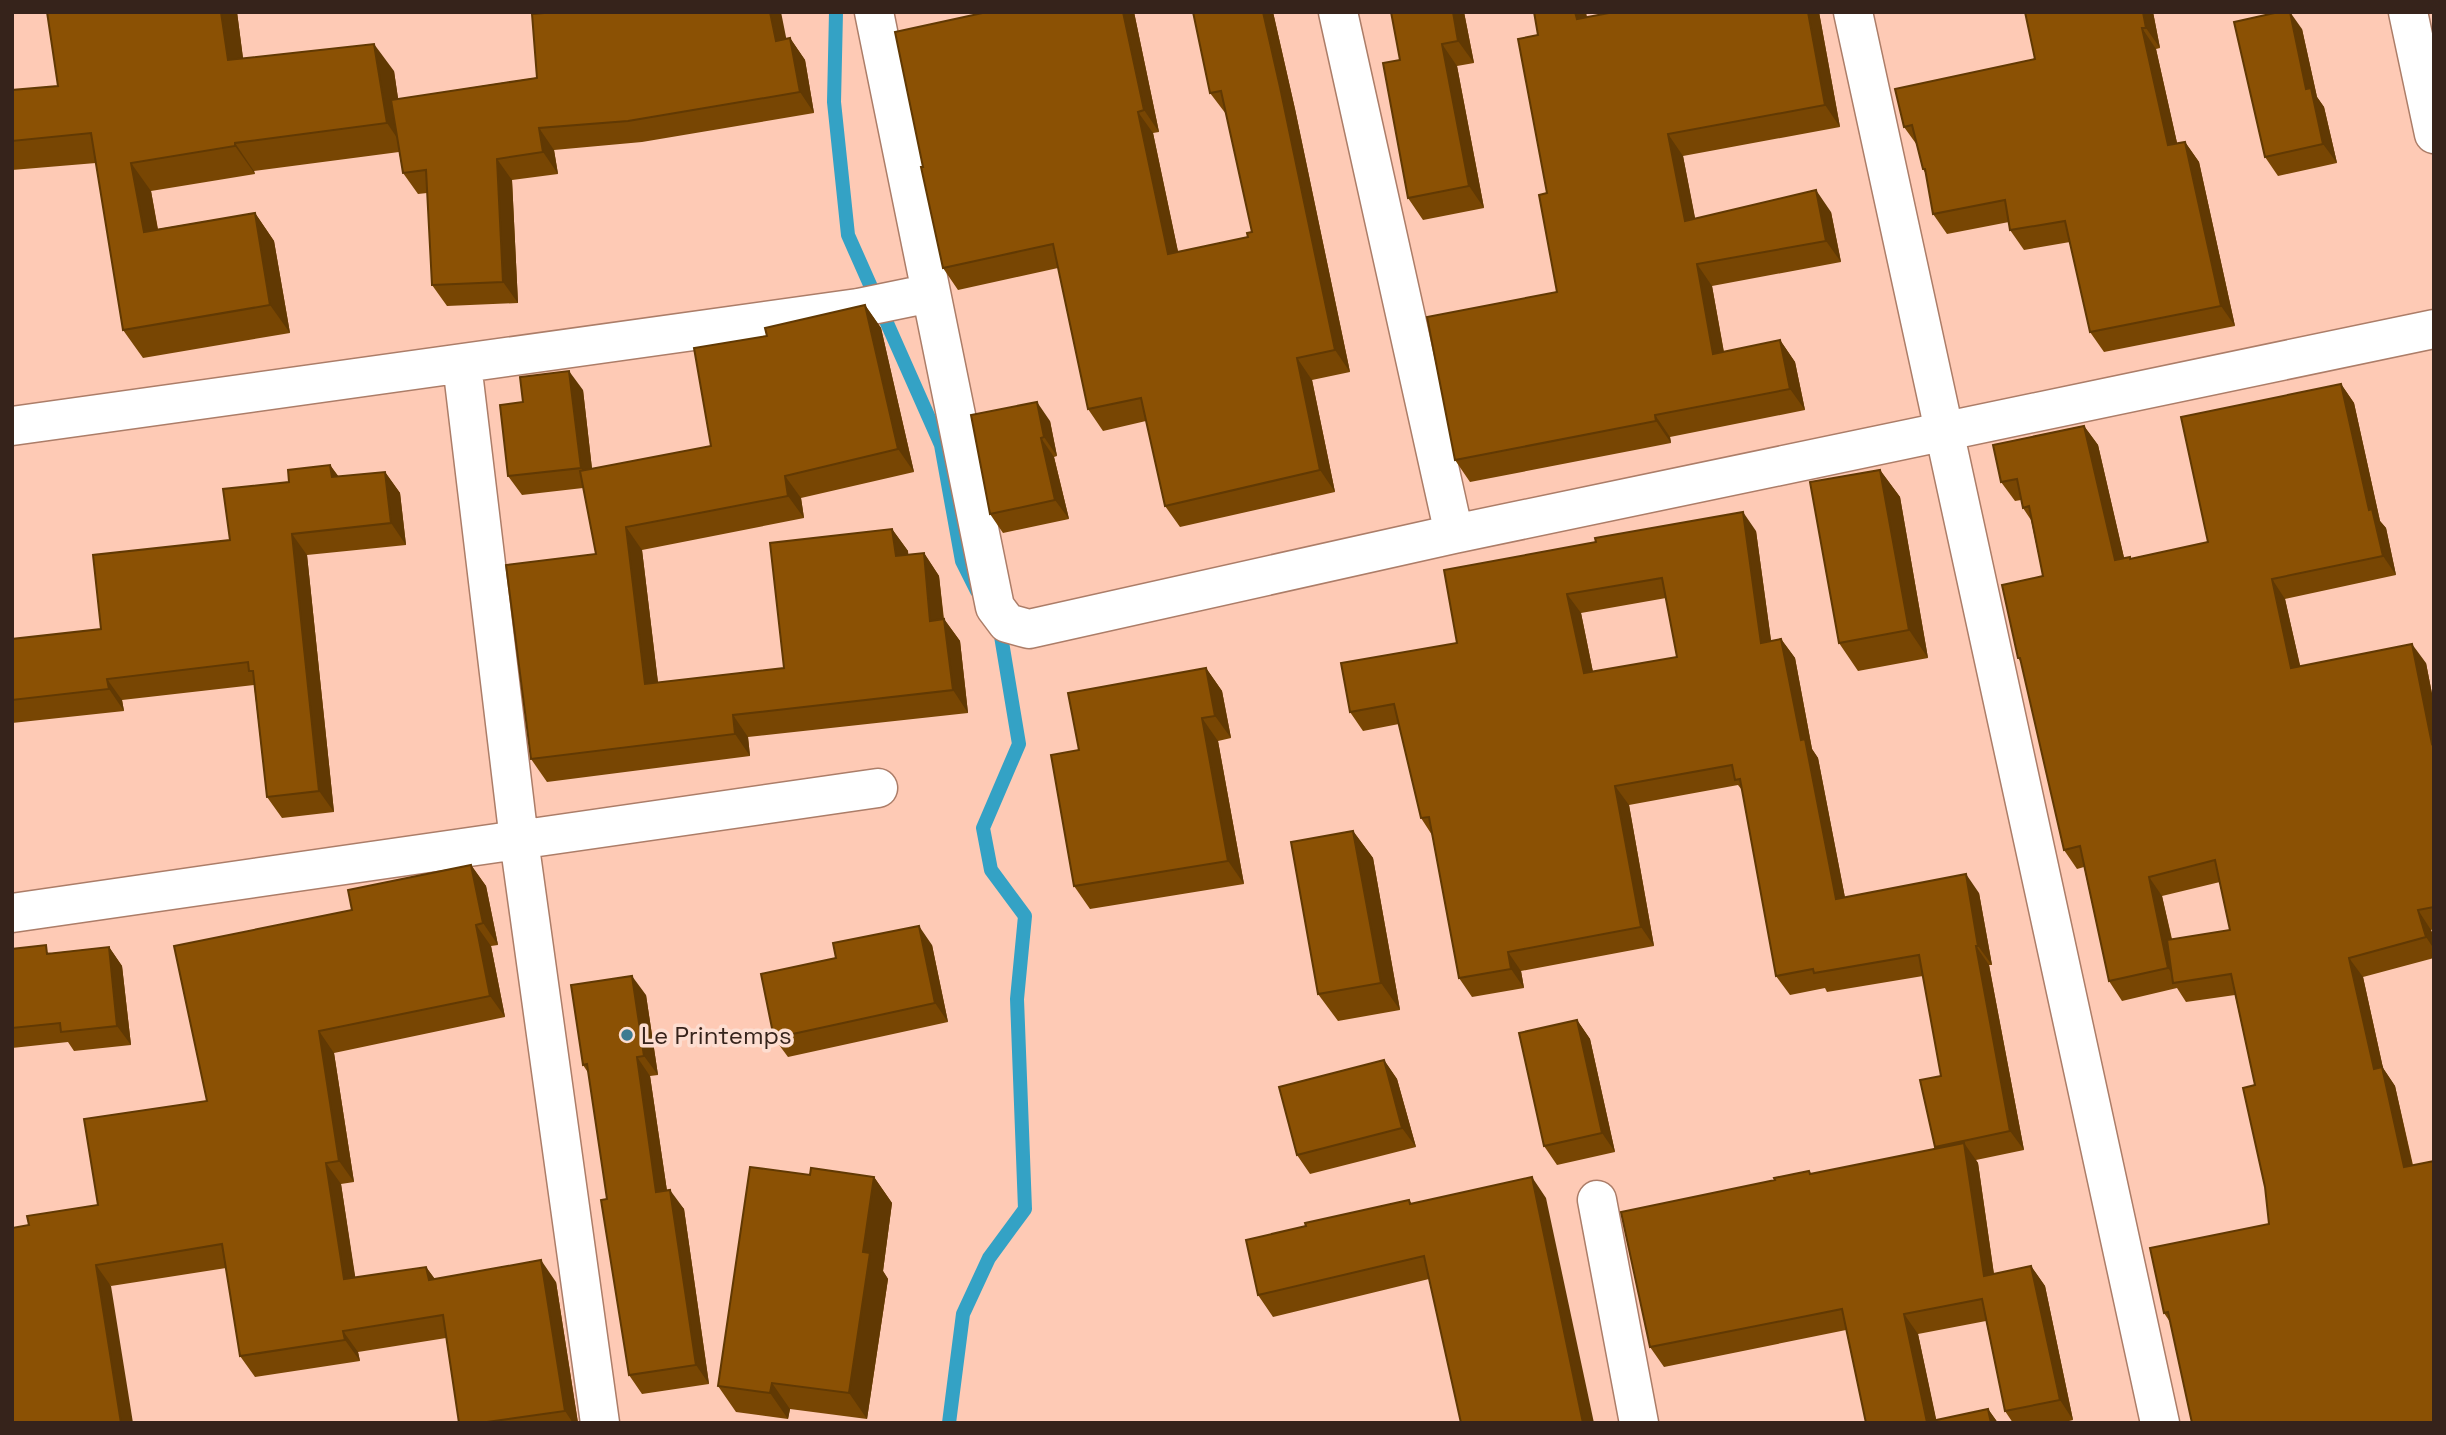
<svg xmlns="http://www.w3.org/2000/svg" width="2446" height="1435" viewBox="0 0 2446 1435" font-family="'Space Grotesk',sans-serif">
	<style>
		.lines { fill: none; stroke-linecap: round; stroke-linejoin: round }
		.stream { stroke: #34a2c5; stroke-width: 14 }
		.minor-casing { stroke: #ac7d68; stroke-width: 41 }
		.minor { stroke: #fff; stroke-width: 38 }
		.wall { fill: #784603; fill-rule: evenodd }
		.shaded-wall { fill: #613903 }
		.building { fill: #8b5104; stroke: #613903; stroke-width: 2; fill-rule: evenodd }
		.poi-dot { fill: #3e7b91; stroke: #fdddd0; stroke-width: 2.5 }
		.labels { text-anchor: middle; dominant-baseline: central; stroke-width: 7; stroke-linejoin: round; paint-order: stroke }
		.poi-label { font-size: 24px; fill: #36231b; stroke: #fdddd0; text-anchor: start }
	</style>
	<rect width="100%" height="100%" fill="#fecab5"/>
	<g class="lines">
		<path class="stream" d="M836,12L834,102L848,235L941,445L962,561L977,591
			M949,1423L963,1314L989,1258L1025,1209L1017,999L1025,916L991,870L983,828L1019,744L1001,636L995,625"/>
		<defs>
			<path id="minor" d="M874,12L995,607L1007,623L1029,629L1454,534L2434,329
				M1338,12L1454,534
				M1853,12L2160,1423
				M2408,12L2434,134
				M462,364L519,840L600,1423
				M12,426L858,308L931,293
				M12,913L878,788
				M1597,1200L1639,1423"/>
		</defs>
		<use href="#minor" class="minor-casing"/>
		<use href="#minor" class="minor"/>
	</g>
	<path class="wall" d="M237,12L243,59L394,71L398,99L790,38L805,60L814,113L642,142L554,150L558,174L512,180L518,303L447,306L432,285L427,193L418,194L403,173L399,152L254,171L255,174L151,191L158,229L255,213L274,241L290,333L143,358L123,330L96,163L12,170V90L58,86Z
		M987,12H1134L1159,132L1153,133L1178,252L1248,237L1252,232L1226,114L1210,93L1193,12H1273L1295,109L1350,372L1312,380L1335,492L1180,527L1165,506L1146,421L1103,431L1088,409L1058,268L958,290L943,268L923,167Z
		M1391,12H1464L1474,63L1457,66L1484,208L1423,220L1408,198L1400,60Z
		M1819,12L1840,127L1683,156L1695,219L1831,212L1841,262L1712,286L1724,352L1780,340L1795,362L1805,410L1670,437L1671,443L1470,482L1455,460L1557,292L1547,193L1538,35L1587,17Z
		M2153,12L2160,48L2156,49L2177,143L2185,142L2199,162L2235,326L2104,352L2090,332L2070,242L2024,250L2010,230L2009,222L1947,234L1933,214L1926,174L1923,169L1917,145L1904,127L2035,59Z
		M2302,29L2317,97L2324,107L2337,163L2278,176L2265,157Z
		M865,305L881,328L914,472L801,498L804,518L642,550L658,683L784,668L892,529L908,551V555L924,553L939,576L944,619L960,641L968,713L748,737L750,756L547,782L531,759L596,554L583,488L522,495L508,476L523,402L583,390L592,469L711,446L767,336Z
		M2341,384L2354,403L2380,521L2386,528L2396,575L2285,599L2300,666L2426,663L2434,704V929L2431,930L2434,938V958L2363,977L2383,1068L2395,1086L2413,1165L2170,1322L2164,1313L2269,1224L2255,1085L2235,995L2186,1002L2177,988L2122,1001L2109,981L2084,867L2077,869L2064,850L2021,662L2018,658L2043,576L2031,520L2023,508L2021,500L2015,501L2001,482L2084,426L2098,445L2124,558L2130,557L2131,559L2208,542ZM2220,882L2230,930L2172,939L2162,896Z
		M1050,421L1057,456L1054,457L1069,519L1003,533L990,514Z
		M330,465L339,477L385,472L400,493L406,545L307,555L334,812L282,818L267,797L254,685L122,700L124,711L12,723V639L101,629L230,540L289,482Z
		M1880,470L1900,497L1928,658L1858,671L1839,643Z
		M1756,531L1771,641L1781,639L1795,658L1812,749L1818,758L1845,898L1979,893L1992,965H1989L2024,1150L1976,1160L1978,1163L1994,1274L2031,1266L2045,1286L2073,1420L2061,1423H2013L2005,1411L1986,1321L1918,1334L1936,1420L1988,1409L1998,1423H1866L1846,1330L1664,1367L1650,1347L1775,1180L1809,1171L1811,1174L1936,1149L1935,1147L1941,1076L1923,976L1827,992L1825,988L1790,995L1776,976L1742,790L1738,785L1629,805L1654,946L1521,971L1524,988L1472,997L1459,978L1432,835L1421,818L1399,724L1363,731L1350,712L1457,643L1444,570ZM1666,598L1677,657L1593,672L1581,613Z
		M1206,668L1222,691L1231,738L1218,741L1244,884L1090,909L1074,886L1079,750Z
		M1353,831L1373,858L1400,1010L1338,1021L1318,994Z
		M471,865L486,886L498,945L491,946L505,1017L334,1053L354,1182L341,1184L355,1278L426,1267L435,1279L556,1282L578,1423H459L446,1338L358,1352L360,1361L255,1377L240,1356L226,1268L111,1286L29,1225L98,1205L207,1101L352,910Z
		M932,945L948,1022L788,1057L774,1038Z
		M109,947L122,966L131,1045L74,1051L68,1042L12,1048V949L52,953Z
		M646,995L658,1075L650,1076L667,1191L684,1209L709,1384L642,1394L629,1375L607,1199L589,1074L583,1065Z
		M1577,1020L1590,1039L1615,1152L1557,1165L1544,1146Z
		M1384,1060L1397,1079L1416,1147L1310,1174L1297,1155Z
		M810,1175L874,1177L892,1203L883,1271L888,1279L867,1419L790,1409L788,1419L736,1412L718,1386Z
		M1546,1198L1429,1279L1273,1317L1258,1295L1306,1226L1409,1200L1412,1204Z"/>
	<path class="shaded-wall" d="M221,12H237L247,88L228,60Z
		M770,12H781L791,62L776,41Z
		M1123,12H1134L1159,132L1144,110Z
		M1263,12H1273L1295,109L1350,372L1335,350Z
		M1453,12H1464L1474,63L1458,41Z
		M1575,12H1586L1592,41L1577,19Z
		M1808,12H1819L1840,127L1825,105Z
		M2143,12H2153L2160,48L2146,28Z
		M2290,12L2302,29L2317,97L2324,107L2337,163L2323,144L2306,89Z
		M2142,28L2156,49L2182,165L2168,145Z
		M790,38L805,60L814,113L800,92Z
		M374,44L394,71L406,151L387,123Z
		M1442,44L1457,66L1484,208L1469,186Z
		M1138,112L1153,133L1183,275L1168,254Z
		M539,128L554,150L558,174L543,152Z
		M1668,134L1683,156L1700,243L1685,221Z
		M2185,142L2199,162L2235,326L2221,306Z
		M235,143L254,171L255,174L235,146Z
		M497,159L512,180L518,303L503,282Z
		M131,163L151,191L163,260L144,232Z
		M1816,190L1831,212L1841,262L1826,241Z
		M255,213L274,241L290,333L270,305Z
		M1697,264L1712,286L1728,376L1713,354Z
		M865,305L881,328L914,472L898,449Z
		M1780,340L1795,362L1805,410L1790,389Z
		M1297,358L1312,380L1335,492L1320,470Z
		M569,371L583,390L594,486L581,468Z
		M2341,384L2354,403L2380,521L2386,528L2396,575L2383,556L2369,510Z
		M1037,402L1050,421L1057,456L1044,437Z
		M1655,415L1670,437L1671,443L1656,421Z
		M2084,426L2098,445L2129,579L2115,560Z
		M1041,438L1054,457L1069,519L1055,500Z
		M330,465L345,486L332,477Z
		M1880,470L1900,497L1928,658L1909,630Z
		M385,472L400,493L406,545L391,523Z
		M785,476L801,498L804,518L788,496Z
		M1743,512L1756,531L1774,662L1761,643Z
		M626,527L642,550L661,707L645,684Z
		M892,529L908,551L911,579L896,556Z
		M292,534L307,555L334,812L319,791Z
		M924,553L939,576L946,643L930,621Z
		M2272,579L2285,599L2305,687L2291,668Z
		M1567,594L1581,613L1597,692L1584,673Z
		M944,619L960,641L968,713L953,690Z
		M1781,639L1795,658L1812,749L1818,758L1849,918L1836,899L1801,740Z
		M2412,644L2426,663L2434,704V746L2432,744Z
		M1206,668L1222,691L1231,738L1215,716Z
		M107,679L122,700L124,711L109,689Z
		M733,715L748,737L750,756L735,734Z
		M1202,718L1218,741L1244,884L1228,861Z
		M1615,786L1629,805L1654,946L1641,927Z
		M1353,831L1373,858L1400,1010L1381,983Z
		M471,865L486,886L498,945L483,923Z
		M1966,874L1979,893L1992,965L1978,946Z
		M2149,877L2162,896L2181,982H2178L2168,968Z
		M2418,910L2431,930L2434,938V949L2426,937Z
		M476,925L491,946L505,1017L490,996Z
		M919,926L932,945L948,1022L935,1003Z
		M1976,946L1989,965L2024,1150L2010,1131Z
		M109,947L122,966L131,1045L117,1026Z
		M1508,952L1521,971L1524,988L1511,969Z
		M2349,958L2363,977L2383,1068L2395,1086L2417,1186L2404,1167L2374,1069Z
		M632,976L646,995L658,1075L644,1056Z
		M1577,1020L1590,1039L1615,1152L1602,1133Z
		M319,1031L334,1053L354,1182L339,1161Z
		M637,1057L650,1076L670,1211L656,1192Z
		M1384,1060L1397,1079L1416,1147L1402,1128Z
		M1964,1143L1978,1163L1997,1296L1984,1276Z
		M326,1163L341,1184L359,1301L344,1279Z
		M874,1177L892,1203L883,1271L888,1279L867,1419L849,1393L863,1252Z
		M1532,1177L1546,1198L1594,1423H1583Z
		M670,1190L684,1209L709,1384L696,1365Z
		M541,1260L556,1282L578,1423H573L565,1411Z
		M96,1265L111,1286L133,1423H121Z
		M2031,1266L2045,1286L2073,1420L2060,1400Z
		M426,1267L441,1288L429,1280Z
		M1904,1314L1918,1334L1937,1423H1928Z
		M343,1331L358,1352L360,1361L345,1340Z
		M772,1383L790,1409L788,1419L770,1393Z
		M1988,1409L1998,1423H1991Z"/>
	<path class="building" d="M47,12H221L228,60L374,44L387,123L235,143V146L131,163L144,232L255,213L270,305L123,330L91,133L12,141V90L58,86Z
		M556,12H770L776,41L790,38L800,92L628,121L539,128L543,152L497,159L503,282L432,285L426,170L403,173L391,100L537,78L532,14Z
		M987,12H1123L1144,110L1138,112L1168,254L1248,237L1247,233L1252,232L1221,91L1210,93L1193,12H1263L1280,87L1335,350L1297,358L1320,470L1165,506L1141,398L1088,409L1053,244L943,268L921,167H923L895,32Z
		M1391,12H1453L1458,41L1442,44L1469,186L1408,198L1383,63L1400,60Z
		M1534,12H1575L1577,19L1614,12H1808L1825,105L1668,134L1685,221L1816,190L1826,241L1697,264L1713,354L1780,340L1790,389L1655,415L1656,421L1455,460L1427,317L1557,292L1539,195L1547,193L1518,39L1538,35Z
		M2025,12H2143L2146,28H2142L2168,145L2185,142L2221,306L2090,332L2065,221L2010,230L2005,200L1933,214L1925,169H1923L1912,125L1904,127L1895,89L2035,59Z
		M2279,12H2290L2306,89L2311,88L2323,144L2265,157L2234,22Z
		M865,305L898,449L785,476L788,496L626,527L645,684L784,668L770,543L892,529L896,556L924,553L930,621L944,619L953,690L733,715L735,734L531,759L506,565L596,554L580,471L711,446L694,348L767,336L765,328Z
		M569,371L581,468L508,476L500,405L523,402L520,377Z
		M2341,384L2369,510L2372,509L2383,556L2272,579L2291,668L2412,644L2432,744L2434,743V907L2418,910L2426,937L2349,958L2374,1069L2382,1067L2404,1167L2434,1161V1423H2192L2168,1312L2164,1313L2150,1248L2269,1224L2265,1187L2243,1088L2255,1085L2231,974L2173,983L2167,940L2230,930L2215,860L2149,877L2168,968L2109,981L2080,846L2064,850L2020,658H2018L2002,585L2043,576L2029,506L2023,508L2017,479L2001,482L1993,445L2084,426L2115,560L2130,557V559L2208,542L2181,417Z
		M1037,402L1044,437L1041,438L1055,500L990,514L971,415Z
		M330,465L332,477L385,472L391,523L292,534L319,791L267,797L253,671H249L248,662L107,679L109,689L12,700V639L101,629L93,555L230,540L223,489L289,482L288,470Z
		M1880,470L1909,630L1839,643L1810,482Z
		M1743,512L1761,643L1781,639L1801,740L1805,739L1836,899L1966,874L1978,946H1976L2010,1131L1935,1147L1920,1080L1941,1076L1919,955L1814,973L1813,969L1776,976L1740,779L1735,780L1732,765L1615,786L1641,927L1508,952L1511,969L1459,978L1429,817L1421,818L1394,704L1350,712L1341,663L1457,643L1444,570L1596,542L1595,538ZM1662,578L1677,657L1584,673L1567,594Z
		M1206,668L1215,716L1202,718L1228,861L1074,886L1051,755L1079,750L1068,693Z
		M1353,831L1381,983L1318,994L1291,842Z
		M471,865L483,923L476,925L490,996L319,1031L339,1161L326,1163L344,1279L426,1267L429,1280L541,1260L565,1411L480,1423H459L443,1315L343,1331L345,1340L240,1356L222,1244L96,1265L121,1423H12V1228L29,1225L27,1216L98,1205L84,1119L207,1101L174,946L352,910L348,890Z
		M919,926L935,1003L774,1038L761,974L836,958L833,943Z
		M46,945L47,954L109,947L117,1026L61,1032L60,1023L12,1028V949Z
		M632,976L644,1056L637,1057L656,1192L670,1190L696,1365L629,1375L601,1200L607,1199L587,1064L583,1065L571,985Z
		M1577,1020L1602,1133L1544,1146L1519,1033Z
		M1384,1060L1402,1128L1297,1155L1279,1087Z
		M1964,1143L1984,1276L2031,1266L2060,1400L2005,1411L1982,1299L1904,1314L1927,1422L1988,1409L1991,1423H1866L1842,1309L1650,1347L1621,1212L1775,1180L1774,1178L1809,1171L1810,1174Z
		M750,1167L810,1175L811,1168L874,1177L863,1252L870,1253L849,1393L772,1383L770,1393L718,1386Z
		M1532,1177L1583,1423H1461L1424,1256L1258,1295L1246,1240L1306,1226L1305,1223L1409,1200L1410,1204Z"/>
	<circle class="poi-dot" cx="627" cy="1035" r="7"/>
	<g class="labels">
		<g class="poi-label">
			<text x="641" y="1035">Le Printemps</text>
		</g>
	</g>
	<rect width="2446" height="1435" fill="none" stroke="#36231b" stroke-width="28"/>
</svg>
